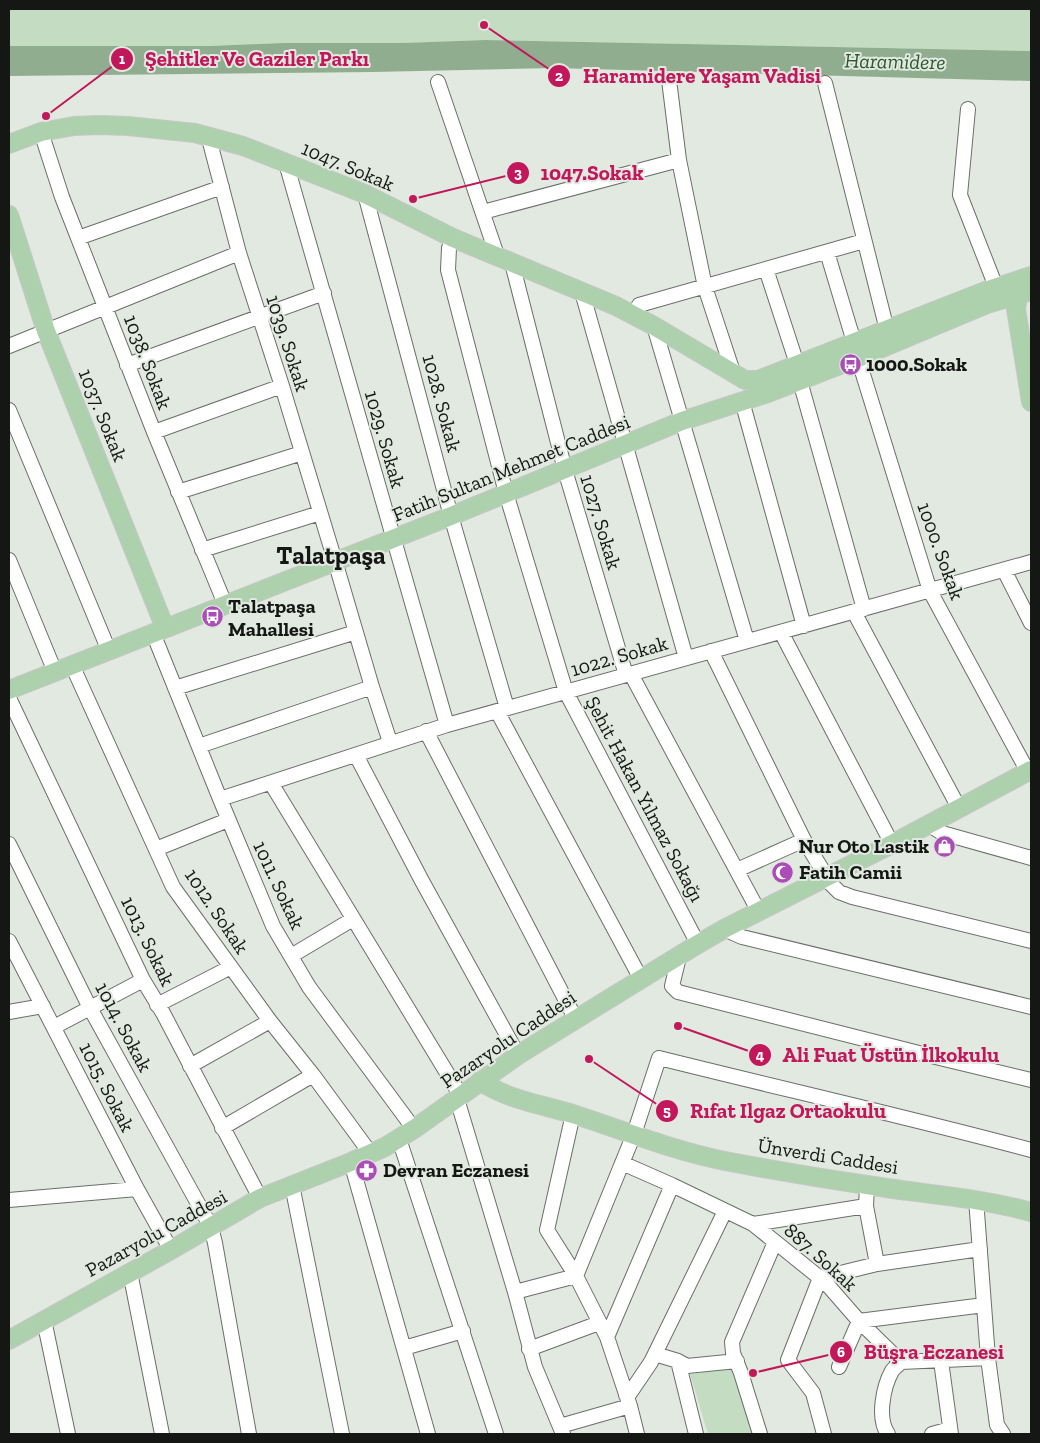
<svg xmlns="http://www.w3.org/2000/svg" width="1040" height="1443" viewBox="0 0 1040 1443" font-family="'Zilla Slab',serif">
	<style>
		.green { fill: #c4ddc2 }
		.water { fill: #90ae8f }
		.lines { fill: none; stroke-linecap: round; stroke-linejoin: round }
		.minor-casing { stroke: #697068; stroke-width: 16 }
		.major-casing { stroke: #c7c7c7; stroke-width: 20 }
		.minor { stroke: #fff; stroke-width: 14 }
		.major { stroke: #add1ac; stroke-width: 18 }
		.labels { text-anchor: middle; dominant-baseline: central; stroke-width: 4; stroke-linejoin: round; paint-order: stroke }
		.street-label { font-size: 20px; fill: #141714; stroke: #e1e9e0 }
		.poi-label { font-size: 20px; font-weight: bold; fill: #141714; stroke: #e1e9e0; text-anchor: start }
		.water-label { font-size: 21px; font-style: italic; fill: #2d582c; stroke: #e1e9e0 }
		.district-label { font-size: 25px; font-weight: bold; fill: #141714; stroke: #e1e9e0 }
		.leader { fill: none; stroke: #c2185b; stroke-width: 2 }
		.callout-dot { fill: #c2185b; stroke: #e1e9e0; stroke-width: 2 }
		.mark-label { font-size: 15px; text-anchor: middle; font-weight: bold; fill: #fff }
		.callout-label { font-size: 21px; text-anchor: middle; font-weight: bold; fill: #c2185b; stroke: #e1e9e0; stroke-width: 4; stroke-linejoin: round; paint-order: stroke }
	</style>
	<rect width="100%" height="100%" fill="#e1e9e0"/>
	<path class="green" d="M9,9H1031V51L485,40L402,43H283L210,46H9Z
		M736,1368L751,1434H708L690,1374Z"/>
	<path class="water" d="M485,40L1031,51V81L552,68L373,72L9,76V46H210L283,43H402Z"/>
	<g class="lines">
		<defs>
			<path id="minor" d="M669,80L679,160L705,287L734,375
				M438,82L498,258
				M825,83L887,330
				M968,109L960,195L996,287
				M41,132L62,197L154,432L225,604
				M208,135L239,253L282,386L335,561L372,687L390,742
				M286,163L447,725
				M365,194L451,516L507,708
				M483,212L679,160
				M78,238L222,187
				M453,238L449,248L448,270L506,493L566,692L698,944
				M827,252L854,342
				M512,263L565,470L626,675
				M766,269L797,364
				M582,292L686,658
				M634,315L639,305L864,241
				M654,326L747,641
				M9,346L239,253
				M858,358L930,591L1028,772
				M127,365L324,293
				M800,381L864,609
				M742,401L804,626
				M9,410L109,651
				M154,432L282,386
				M178,492L302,453
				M202,550L320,513
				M9,560L55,672
				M1004,570L1031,623
				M854,612L959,808
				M781,632L892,844
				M153,633L220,799L273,926L309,987L414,1129
				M711,651L804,840L831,884L839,892L852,897L1031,941
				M72,665L173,887L270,1021L313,1075L371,1154
				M631,674L759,912
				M175,688L356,632
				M9,698L143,980L163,1013L260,1198
				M497,711L641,979
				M426,731L575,1018
				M199,746L372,687
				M356,755L422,881L518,1055
				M271,783L461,1096
				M220,799L447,725L1031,562
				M928,824L942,833L1031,858
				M9,844L90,1008L211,1227L215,1243L249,1434
				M156,849L228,820
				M737,870L804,840
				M724,929L742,937L1031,1007
				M9,941L137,1189L171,1250
				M291,956L353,919
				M679,957L672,986L678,992L919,1053L1031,1080
				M157,1005L231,967
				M9,1012L43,1006
				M54,1027L143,980
				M190,1066L270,1021
				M457,1099L515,1292L535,1367L563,1434
				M573,1114L547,1230L576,1276L607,1337L630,1406L637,1434
				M222,1128L313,1075
				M399,1139L496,1434
				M351,1162L428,1434
				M622,1163L672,1185L753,1224L825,1282L859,1321L901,1362L988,1358
				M292,1185L342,1434
				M867,1186L866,1206L877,1264
				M976,1199L988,1358L997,1425L1003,1434
				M9,1200L137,1189
				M753,1224L866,1206
				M130,1272L162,1434
				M515,1292L576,1276L634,1134L659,1058C783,1089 908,1117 1031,1150
				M44,1320L68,1434
				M607,1337L672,1185
				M404,1348L463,1331
				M529,1349L599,1323
				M655,1354L678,1361L687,1366L737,1361
				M678,1361L696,1434
				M941,1361L951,1434
				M839,1367L859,1321L984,1305
				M626,1395L630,1393L651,1362L725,1211
				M560,1426L630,1406
				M760,1434L741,1373L733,1353L732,1342L775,1242
				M824,1434L813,1393L788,1360L820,1278L877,1264L980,1249
				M888,1434C877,1419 883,1387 892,1371C894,1368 898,1365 901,1362
				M932,1434L950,1429"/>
			<path id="major" d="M9,144L41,132L74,126L100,125L128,126L195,133L243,146L365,194L453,238L616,306L654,326L745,380H758L988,290L1031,276
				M9,215L46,331L165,628
				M1020,286L1016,309L1031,402
				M9,690L451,516L682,421L768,393L858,358L987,304L1031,291
				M480,1081C508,1100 544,1105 576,1115C625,1131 674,1151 725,1161C772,1170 819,1178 867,1185C922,1194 977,1197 1031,1212
				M9,1340L171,1250L260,1198L351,1162L385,1147L414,1129L518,1055L698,944L724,929L892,844L1031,770"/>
		</defs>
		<use href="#minor" class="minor-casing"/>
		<use href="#major" class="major-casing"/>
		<use href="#minor" class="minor"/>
		<use href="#major" class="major"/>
	</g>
	<defs>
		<symbol id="bus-disc" viewBox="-11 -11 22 22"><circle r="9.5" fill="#ab4db6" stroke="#e1e9e0"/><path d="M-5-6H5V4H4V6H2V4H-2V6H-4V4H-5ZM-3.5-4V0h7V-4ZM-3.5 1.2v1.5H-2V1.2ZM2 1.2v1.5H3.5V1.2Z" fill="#fff"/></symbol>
		<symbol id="shop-disc" viewBox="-11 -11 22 22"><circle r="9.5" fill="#ab4db6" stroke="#e1e9e0"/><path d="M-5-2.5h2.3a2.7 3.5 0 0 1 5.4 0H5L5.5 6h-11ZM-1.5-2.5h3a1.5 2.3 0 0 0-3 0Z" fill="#fff"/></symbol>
		<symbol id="mosque-disc" viewBox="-11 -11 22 22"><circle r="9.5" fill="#ab4db6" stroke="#e1e9e0"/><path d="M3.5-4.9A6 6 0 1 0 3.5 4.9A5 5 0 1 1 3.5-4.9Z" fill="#fff"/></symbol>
		<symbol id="pharmacy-disc" viewBox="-11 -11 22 22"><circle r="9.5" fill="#ab4db6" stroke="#e1e9e0"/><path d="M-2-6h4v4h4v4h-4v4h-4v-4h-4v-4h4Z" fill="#fff"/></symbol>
	</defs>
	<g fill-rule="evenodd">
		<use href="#bus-disc" x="838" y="352" width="25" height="25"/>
		<use href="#bus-disc" x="200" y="604" width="25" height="25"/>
		<use href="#shop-disc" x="932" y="834" width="25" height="25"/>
		<use href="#mosque-disc" x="770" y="860" width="25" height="25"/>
		<use href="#pharmacy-disc" x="354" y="1158" width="25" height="25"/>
	</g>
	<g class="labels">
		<g class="street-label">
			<text transform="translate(348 166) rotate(23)">1047. Sokak</text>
			<text transform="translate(288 343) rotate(72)">1039. Sokak</text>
			<text transform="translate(148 362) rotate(69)">1038. Sokak</text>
			<text transform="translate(442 403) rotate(75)">1028. Sokak</text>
			<text transform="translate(103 415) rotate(68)">1037. Sokak</text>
			<text transform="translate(385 439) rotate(74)">1029. Sokak</text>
			<text transform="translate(511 468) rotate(-22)">Fatih Sultan Mehmet Caddesi</text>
			<text transform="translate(601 522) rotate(73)">1027. Sokak</text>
			<text transform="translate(941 551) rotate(70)">1000. Sokak</text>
			<text transform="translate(619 656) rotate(-16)">1022. Sokak</text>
			<text transform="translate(645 799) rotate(62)">Şehit Hakan Yılmaz Sokağı</text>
			<text transform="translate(279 885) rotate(65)">1011. Sokak</text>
			<text transform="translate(217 911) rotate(56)">1012. Sokak</text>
			<text transform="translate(148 941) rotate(64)">1013. Sokak</text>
			<text transform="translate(124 1027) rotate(62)">1014. Sokak</text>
			<text transform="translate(508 1039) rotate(-34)">Pazaryolu Caddesi</text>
			<text transform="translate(107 1087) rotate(63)">1015. Sokak</text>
			<text transform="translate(828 1156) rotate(9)">Ünverdi Caddesi</text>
			<text transform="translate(156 1233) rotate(-29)">Pazaryolu Caddesi</text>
			<text transform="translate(821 1257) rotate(42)">887. Sokak</text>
		</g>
		<g class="poi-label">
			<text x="866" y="364">1000.Sokak</text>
			<text x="228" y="606">Talatpaşa<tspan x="228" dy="23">Mahallesi</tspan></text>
			<text x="929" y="846" text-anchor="end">Nur Oto Lastik</text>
			<text x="799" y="872">Fatih Camii</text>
			<text x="383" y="1170">Devran Eczanesi</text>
		</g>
		<g class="water-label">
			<text transform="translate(895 61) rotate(1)">Haramidere</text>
		</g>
		<g class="district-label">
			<text x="331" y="555">Talatpaşa</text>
		</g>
	</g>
	<path class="leader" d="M46 116L122 59M484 25L559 76M413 199L518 173M678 1026L760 1055M589 1059L667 1111M753 1373L841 1352"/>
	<g class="callout-dot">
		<circle cx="46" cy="116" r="5"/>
		<circle cx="484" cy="25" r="5"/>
		<circle cx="413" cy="199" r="5"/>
		<circle cx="678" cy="1026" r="5"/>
		<circle cx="589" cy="1059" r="5"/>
		<circle cx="753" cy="1373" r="5"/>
		<circle cx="122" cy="59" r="12"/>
		<circle cx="559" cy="76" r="12"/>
		<circle cx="518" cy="173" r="12"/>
		<circle cx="760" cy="1055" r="12"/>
		<circle cx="667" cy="1111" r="12"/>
		<circle cx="841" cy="1352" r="12"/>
	</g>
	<g class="mark-label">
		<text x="122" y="64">1</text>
		<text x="559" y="81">2</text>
		<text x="518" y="178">3</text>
		<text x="760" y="1060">4</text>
		<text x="667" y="1116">5</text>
		<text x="841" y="1357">6</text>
	</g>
	<g class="callout-label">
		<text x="257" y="66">Şehitler Ve Gaziler Parkı</text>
		<text x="702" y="83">Haramidere Yaşam Vadisi</text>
		<text x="592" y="180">1047.Sokak</text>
		<text x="891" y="1062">Ali Fuat Üstün İlkokulu</text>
		<text x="788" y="1118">Rıfat Ilgaz Ortaokulu</text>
		<text x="934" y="1359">Büşra Eczanesi</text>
	</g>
	<rect width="1040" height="1443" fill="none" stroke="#141714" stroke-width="20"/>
</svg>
